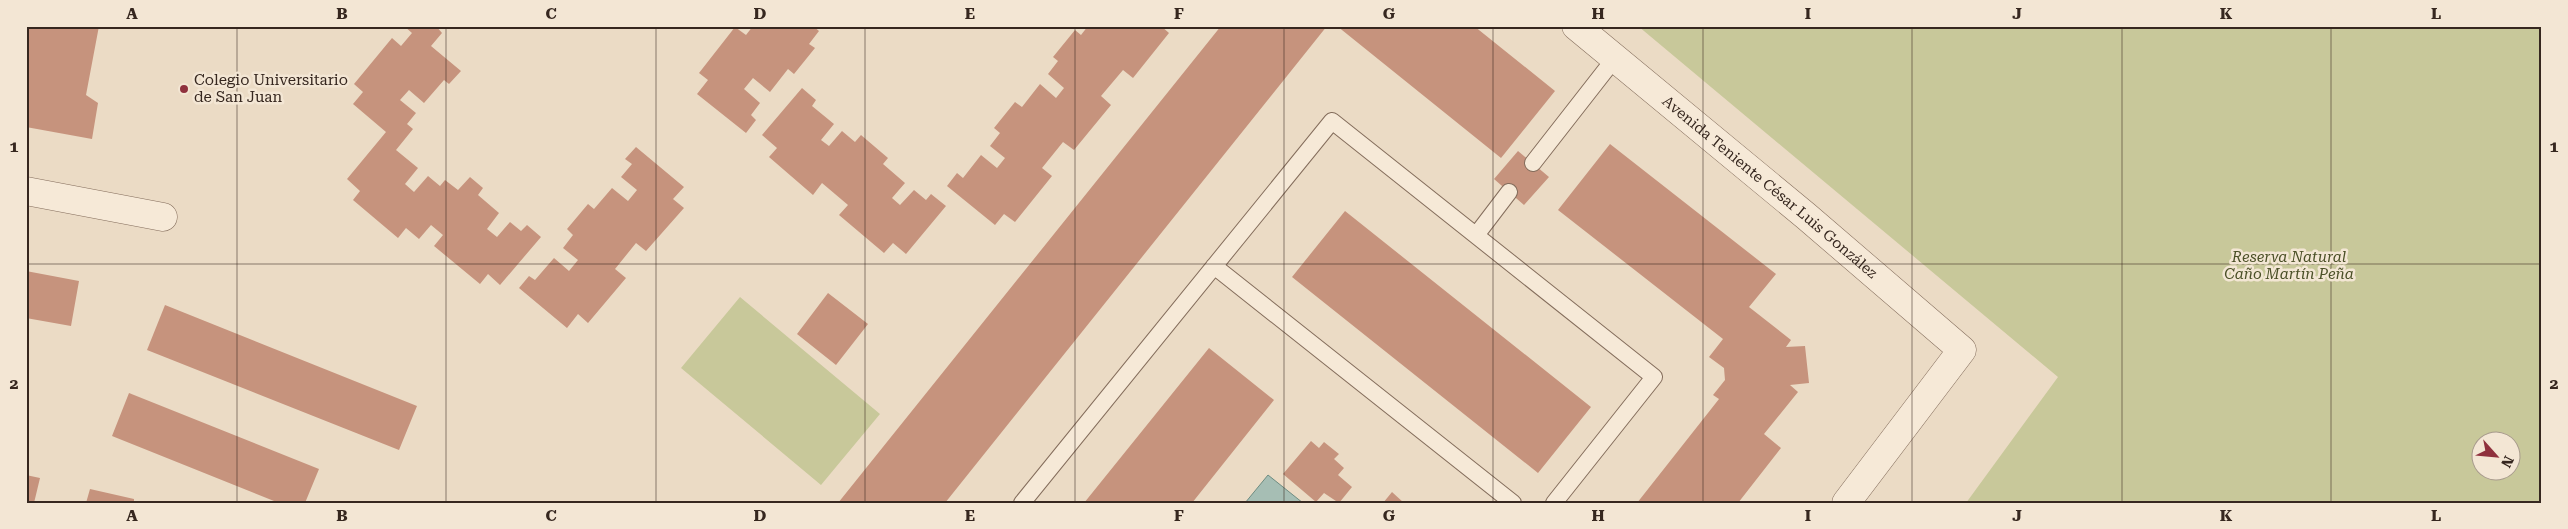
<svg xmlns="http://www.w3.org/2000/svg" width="2568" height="529" viewBox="0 0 2568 529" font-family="'Roboto Serif',serif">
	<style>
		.green { fill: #c8c89a; fill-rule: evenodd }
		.water { fill: #a6beb4; stroke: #6e8c81 }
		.building { fill: #c6937d }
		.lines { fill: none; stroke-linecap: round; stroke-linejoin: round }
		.lane-casing { stroke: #846d5c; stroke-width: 18 }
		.street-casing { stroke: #846d5c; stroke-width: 29 }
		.lane { stroke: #f6e9d7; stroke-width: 16 }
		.street { stroke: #f6e9d7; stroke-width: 28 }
		.grid { fill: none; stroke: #36271f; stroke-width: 1; stroke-opacity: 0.55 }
		.poi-dot { fill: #8f313d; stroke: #f3e6d4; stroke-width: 2 }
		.labels { text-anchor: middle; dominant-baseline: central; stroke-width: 5; stroke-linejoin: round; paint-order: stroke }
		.poi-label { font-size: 15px; fill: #36271f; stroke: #f3e6d4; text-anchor: start }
		.street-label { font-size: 15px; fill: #36271f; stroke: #f3e6d4 }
		.park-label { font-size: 15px; font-style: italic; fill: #4b5027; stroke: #f3e6d4 }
		.neatline { fill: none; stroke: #36271f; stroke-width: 2 }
		.grid-label { font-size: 16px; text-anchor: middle; font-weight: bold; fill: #36271f }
	</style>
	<rect width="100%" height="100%" fill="#ebdbc5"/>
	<path class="green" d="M1638,26H2542V503H1966L2058,377ZM2480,442H2510V472H2480Z
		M740,297L880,414L821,485L681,368Z"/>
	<path class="water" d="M1268,475L1303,503H1245Z"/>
	<path class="building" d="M26,26H99L86,95L98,103L92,139L26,127Z
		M404,26H436L442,33L431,46L461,71L449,84L444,80L424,103L409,90L400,100L416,113L407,124L413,129L396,150L418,168L405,184L414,192L428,176L440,186L445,180L458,190L470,177L483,188L478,195L499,213L487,229L497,237L510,222L521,231L527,225L541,237L500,285L488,274L480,284L434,246L443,235L431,225L419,239L406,228L398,238L353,200L360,191L347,179L386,132L353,104L363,92L354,84L392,38L401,46L412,33Z
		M753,26H813L819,31L809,44L815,48L794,74L788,69L770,92L753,78L744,89L760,103L751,115L756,120L746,133L697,94L708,80L699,73L735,27L746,35Z
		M1088,26H1161L1169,33L1133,78L1123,70L1101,96L1111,105L1074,150L1063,142L1042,168L1052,176L1015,222L1004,214L995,225L947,186L957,173L963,178L981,155L997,168L1005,158L990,146L1000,133L994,128L1015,102L1022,107L1040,84L1056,98L1064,88L1048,74L1058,61L1053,57L1075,30L1081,35Z
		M1221,26H1327L945,503H838Z
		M1337,26H1474L1555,91L1501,158Z
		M802,88L816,100L812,106L834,124L821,140L829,146L842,131L855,142L861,135L888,158L883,164L905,183L892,198L900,205L914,190L926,200L931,194L946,206L906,254L893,243L884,253L839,215L848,205L822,183L813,195L769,157L777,148L762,135Z
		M1610,144L1776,274L1749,307L1791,340L1786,347L1805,346L1809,383L1790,385L1798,392L1764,434L1781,448L1738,503H1637L1719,399L1713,395L1725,380L1724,368L1709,357L1723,339L1558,210Z
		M636,147L684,187L673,199L684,208L646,251L636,243L615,269L626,278L588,323L578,314L567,328L519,288L529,276L535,280L554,258L569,271L578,260L563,248L573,235L567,229L588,204L594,209L612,188L628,201L637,190L621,177L632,164L625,159Z
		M1518,151L1549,177L1524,205L1494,179Z
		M1345,211L1591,407L1538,473L1292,277Z
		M26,271L79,281L71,326L26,318Z
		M828,293L868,324L836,365L797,334Z
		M165,305L417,406L399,450L147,350Z
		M1209,348L1274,400L1192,503H1084Z
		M129,393L319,469L305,503H279L112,436Z
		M1311,441L1319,448L1324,442L1339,454L1334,459L1344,468L1338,475L1352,487L1339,503L1324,493L1316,502L1283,474Z
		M26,475L40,478L34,503H26Z
		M90,489L134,499V503H86Z
		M1392,492L1404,503H1383Z"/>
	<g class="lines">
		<defs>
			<path id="lane" d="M1533,163L1615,58
				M1477,234L1509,192
				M1214,266L1513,503
				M1022,503L1332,121L1654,377L1554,503"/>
			<g id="street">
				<path id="s1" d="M1576,26L1806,216L1962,350L1846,503"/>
				<path d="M26,191L163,217"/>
			</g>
		</defs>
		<use href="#lane" class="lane-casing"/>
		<use href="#street" class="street-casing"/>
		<use href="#lane" class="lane"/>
		<use href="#street" class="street"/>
	</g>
	<path class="grid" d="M237,26V503M446,26V503M656,26V503M865,26V503M1075,26V503M1284,26V503M1493,26V503M1703,26V503M1912,26V503M2122,26V503M2331,26V503M26,264H2542"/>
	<circle class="poi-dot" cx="184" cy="89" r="5"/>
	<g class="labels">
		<g class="poi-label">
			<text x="194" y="80">Colegio Universitario<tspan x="194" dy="17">de San Juan</tspan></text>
		</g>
		<g class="street-label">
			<text stroke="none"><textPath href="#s1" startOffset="252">Avenida Teniente César Luis González</textPath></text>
		</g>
		<g class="park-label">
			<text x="2289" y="257">Reserva Natural<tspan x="2289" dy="17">Caño Martín Peña</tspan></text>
		</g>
	</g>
	<rect width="2568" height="529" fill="none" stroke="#f3e6d4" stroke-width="55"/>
	<g transform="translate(2496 456) rotate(117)"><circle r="24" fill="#f3e6d4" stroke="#a79a8c"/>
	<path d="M0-4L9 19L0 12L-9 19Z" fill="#8f313d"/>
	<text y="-8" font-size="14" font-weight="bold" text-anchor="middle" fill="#36271f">N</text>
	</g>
	<rect x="28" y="28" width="2512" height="474" class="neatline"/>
	<g class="grid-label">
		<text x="132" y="19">A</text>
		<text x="342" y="19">B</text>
		<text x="551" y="19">C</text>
		<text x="760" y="19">D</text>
		<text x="970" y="19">E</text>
		<text x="1179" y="19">F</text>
		<text x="1389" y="19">G</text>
		<text x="1598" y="19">H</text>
		<text x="1808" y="19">I</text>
		<text x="2017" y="19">J</text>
		<text x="2226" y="19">K</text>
		<text x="2436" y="19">L</text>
		<text x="14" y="152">1</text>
		<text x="2554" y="152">1</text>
		<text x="14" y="389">2</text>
		<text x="2554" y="389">2</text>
		<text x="132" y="521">A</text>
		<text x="342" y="521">B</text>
		<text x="551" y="521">C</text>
		<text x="760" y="521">D</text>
		<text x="970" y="521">E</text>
		<text x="1179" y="521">F</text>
		<text x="1389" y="521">G</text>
		<text x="1598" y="521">H</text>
		<text x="1808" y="521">I</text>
		<text x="2017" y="521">J</text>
		<text x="2226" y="521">K</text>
		<text x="2436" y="521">L</text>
	</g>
</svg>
